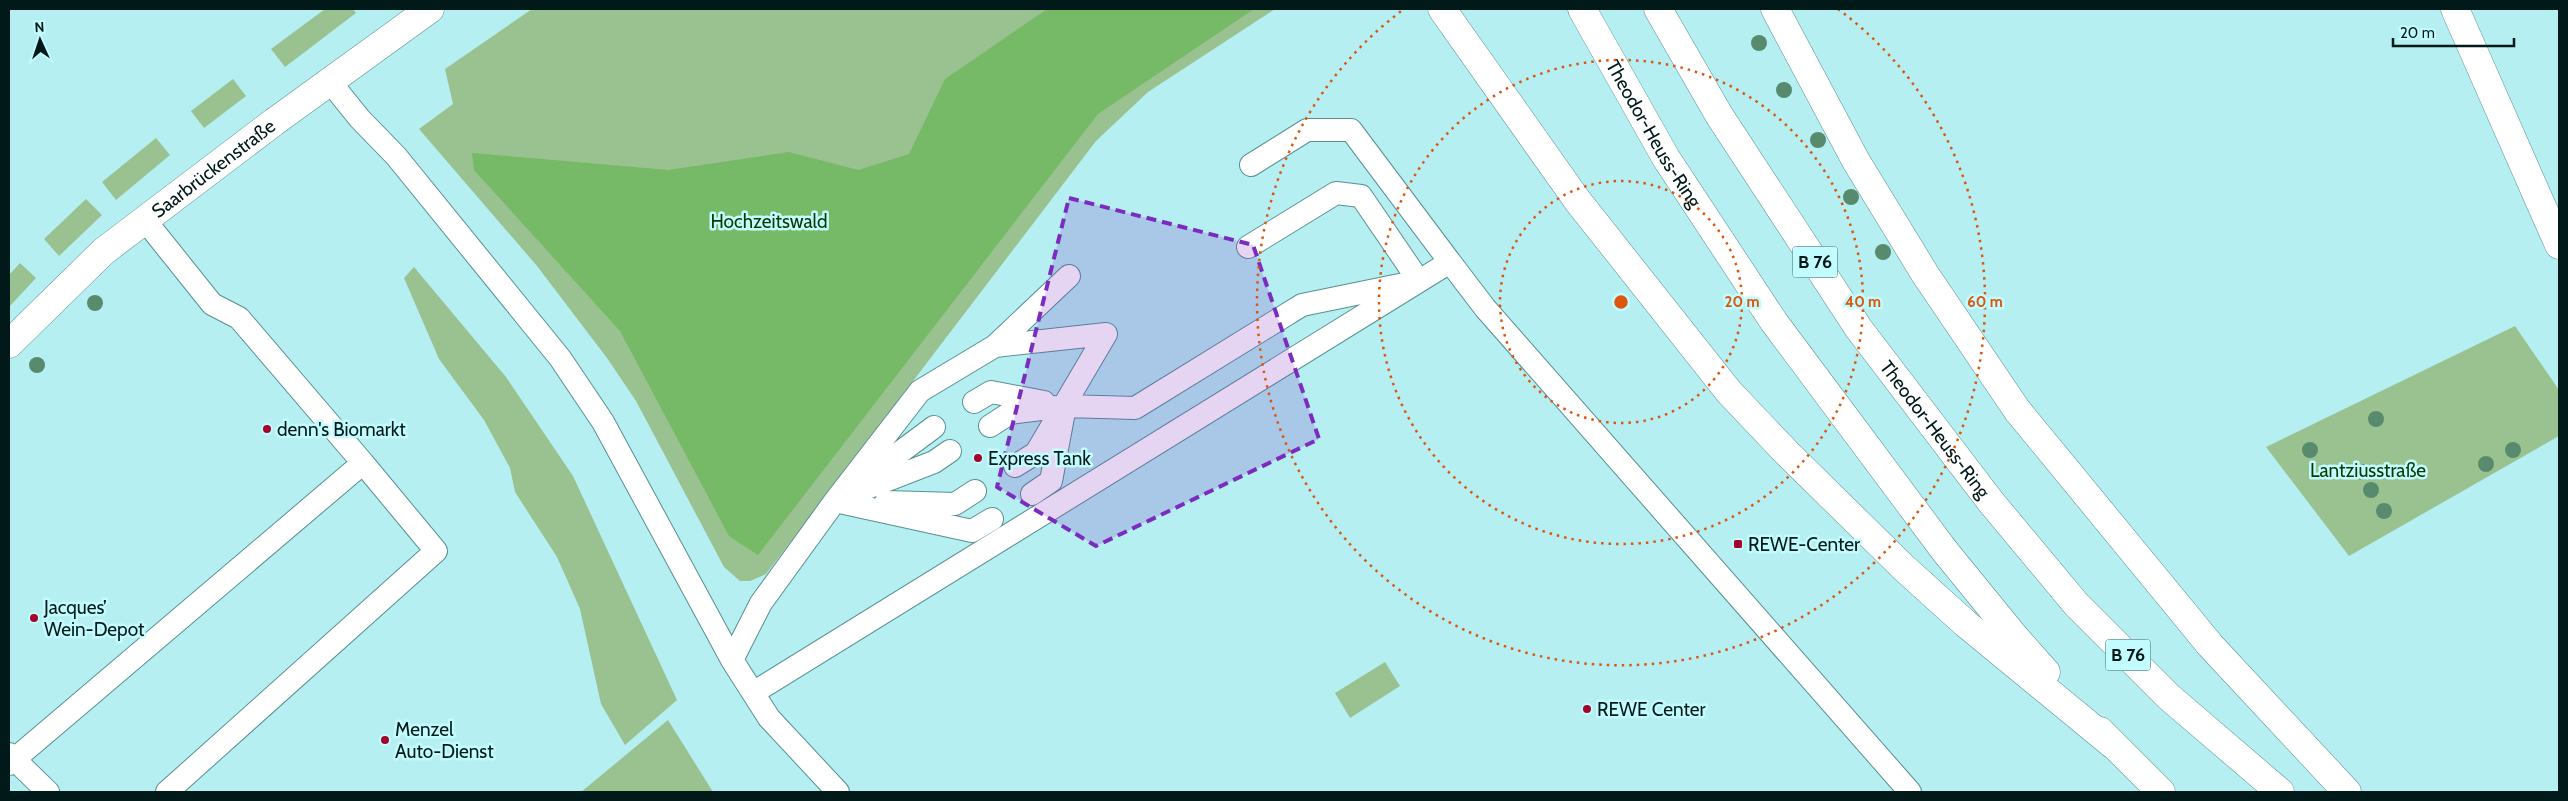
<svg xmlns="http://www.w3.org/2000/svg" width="2568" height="801" viewBox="0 0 2568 801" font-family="Cabin,sans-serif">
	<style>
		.green { fill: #9ac291 }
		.forest { fill: #76b966 }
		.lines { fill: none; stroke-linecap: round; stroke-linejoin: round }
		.lane-casing { stroke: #589092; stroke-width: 24 }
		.street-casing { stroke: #589092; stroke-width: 29 }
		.secondary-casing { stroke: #589092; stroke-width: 29 }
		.highway-casing { stroke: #589092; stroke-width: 29 }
		.lane { stroke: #fff; stroke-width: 22 }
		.street { stroke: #fff; stroke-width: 28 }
		.secondary { stroke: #fff; stroke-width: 28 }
		.highway { stroke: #fff; stroke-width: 28 }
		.tree { fill: #588b6d }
		.marked { fill: #7b2cbf; fill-opacity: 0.2; stroke: #7b2cbf; stroke-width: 4; stroke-dasharray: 10 6; stroke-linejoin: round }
		.ring { fill: none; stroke: #dc560d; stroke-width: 2.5; stroke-dasharray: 2.5 5 }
		.poi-dot { fill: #a30429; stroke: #c2fcff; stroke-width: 2 }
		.labels { text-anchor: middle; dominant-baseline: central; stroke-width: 5; stroke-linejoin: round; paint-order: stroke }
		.shield { fill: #c2fcff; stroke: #3c5d5f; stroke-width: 1 }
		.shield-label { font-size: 18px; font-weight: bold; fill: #02191a }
		.street-label { font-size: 19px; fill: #02191a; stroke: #c2fcff }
		.park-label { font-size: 19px; fill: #0b3900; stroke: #c2fcff }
		.poi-label { font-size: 19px; fill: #02191a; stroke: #c2fcff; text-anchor: start }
		.centre { fill: #dc560d; stroke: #c2fcff; stroke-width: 2.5 }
		.ring-label { font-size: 15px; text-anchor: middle; font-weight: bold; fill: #dc560d; stroke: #c2fcff; stroke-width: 5; stroke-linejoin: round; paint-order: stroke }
	</style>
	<rect width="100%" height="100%" fill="#b5eff2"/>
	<path class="green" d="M325,9H353L356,13L285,67L271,49Z
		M532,9H1275L1148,92L1096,141L766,574L750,581H740L724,567L636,401L607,358L537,266L419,129L453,104L445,69Z
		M233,79L246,96L204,128L191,111Z
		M156,138L170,155L116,200L102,182Z
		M86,199L102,215L59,256L44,239Z
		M20,263L36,278L9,307V275Z
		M414,267L506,377L573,476L677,700L625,745L601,704L580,609L557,557L515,492L510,468L484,420L439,359L404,278Z
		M2515,326L2559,390V436L2349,556L2266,447Z
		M1385,662L1400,686L1350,718L1335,693Z
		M668,720L713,792H581Z"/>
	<path class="forest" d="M1047,9H1254L1098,114L758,555L729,536L620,331L474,170L472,153L668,170L789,152L858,170L909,154L945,79Z"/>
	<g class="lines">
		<defs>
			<path id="lane" d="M331,83L360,119L396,156L560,358L603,422L732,660L769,718L838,792
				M1251,165L1307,130H1351L1450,262
				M144,219L212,304L239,318L363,463
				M995,346L1106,334
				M974,402L991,392L1044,402
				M990,426L1010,413L1065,406L1135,408L1302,305L1419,281L1361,196L1336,193L1248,247
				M1015,466L1036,453L1106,334
				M860,482L934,427
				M1032,494L1051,481L1063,417
				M836,500L934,462L950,451
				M835,501L972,531L992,519
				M886,502L955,504L975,491
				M732,660L761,603L835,501L920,391L995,346L1069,276
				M753,693L1450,262L1485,308L1910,792
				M9,754L48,792
				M9,764L363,463L436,551L167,792"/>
			<path id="street" d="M2455,9L2559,245"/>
			<g id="secondary">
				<path id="s1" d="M9,344L104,251L274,122L430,9"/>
			</g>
			<g id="highway">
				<path d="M1442,9L1577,200L1729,392L1786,452L1904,568L1966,624L2112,744"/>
				<path id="s2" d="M1582,9L1666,158L1774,322L1944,550L2014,636L2046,672"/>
				<path id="s3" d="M1658,9L1719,115L1859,329L1991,502L2076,604L2169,697L2280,792"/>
				<path d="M1775,9L1856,161L1925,274L2017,410L2210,645L2347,792"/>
				<path d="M2100,731L2161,792"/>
			</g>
		</defs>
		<use href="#lane" class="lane-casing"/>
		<use href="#street" class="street-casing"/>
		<use href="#secondary" class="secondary-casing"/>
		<use href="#highway" class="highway-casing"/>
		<use href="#lane" class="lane"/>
		<use href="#street" class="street"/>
		<use href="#secondary" class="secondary"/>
		<use href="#highway" class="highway"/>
	</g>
	<g class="tree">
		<circle cx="1759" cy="43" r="8"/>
		<circle cx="1784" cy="90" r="8"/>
		<circle cx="1818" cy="140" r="8"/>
		<circle cx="1851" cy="197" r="8"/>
		<circle cx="1883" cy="252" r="8"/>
		<circle cx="95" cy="303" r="8"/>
		<circle cx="37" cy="365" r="8"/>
		<circle cx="2376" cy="419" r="8"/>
		<circle cx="2310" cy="450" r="8"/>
		<circle cx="2513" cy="450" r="8"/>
		<circle cx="2486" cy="464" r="8"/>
		<circle cx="2362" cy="472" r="8"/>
		<circle cx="2371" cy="490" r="8"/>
		<circle cx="2384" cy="511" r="8"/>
	</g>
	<path class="marked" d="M1069,198L1253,245L1319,439L1096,546L997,487Z"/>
	<g class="ring">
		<circle cx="1621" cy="302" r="121"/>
		<circle cx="1621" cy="302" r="242"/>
		<path d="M1838 9A364 364 0 1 1 1404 9"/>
	</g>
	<g class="poi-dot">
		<circle cx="267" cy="429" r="5"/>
		<circle cx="978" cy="458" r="5"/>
		<rect x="1733" y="539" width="10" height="10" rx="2.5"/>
		<circle cx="34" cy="618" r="5"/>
		<circle cx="1587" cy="709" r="5"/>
		<circle cx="385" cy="740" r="5"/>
	</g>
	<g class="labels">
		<g class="shield">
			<rect x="1792.5" y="246.5" width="45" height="31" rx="4"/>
			<rect x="2105.5" y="639.5" width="45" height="31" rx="4"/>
		</g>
		<g class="shield-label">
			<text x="1815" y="262">B 76</text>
			<text x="2128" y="655">B 76</text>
		</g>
		<g class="street-label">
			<text stroke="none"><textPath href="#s2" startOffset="144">Theodor-Heuss-Ring</textPath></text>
			<text stroke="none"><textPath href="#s1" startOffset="270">Saarbrückenstraße</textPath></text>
			<text stroke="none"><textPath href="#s3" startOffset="504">Theodor-Heuss-Ring</textPath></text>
		</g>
		<g class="park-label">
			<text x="769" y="221">Hochzeitswald</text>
			<text x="2368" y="470">Lantziusstraße</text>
		</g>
		<g class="poi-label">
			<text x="277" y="429">denn's Biomarkt</text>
			<text x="988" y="458">Express Tank</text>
			<text x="1748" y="544">REWE-Center</text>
			<text x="44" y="607">Jacques’<tspan x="44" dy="22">Wein-Depot</tspan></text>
			<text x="1597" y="709">REWE Center</text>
			<text x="395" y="729">Menzel<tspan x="395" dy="22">Auto-Dienst</tspan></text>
		</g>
	</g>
	<circle cx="1621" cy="302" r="8" class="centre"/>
	<g class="ring-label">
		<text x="1742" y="307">20 m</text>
		<text x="1863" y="307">40 m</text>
		<text x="1985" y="307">60 m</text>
	</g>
	<rect width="2568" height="801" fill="none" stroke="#02191a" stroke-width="20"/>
	<g transform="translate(40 40) rotate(357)" stroke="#c2fcff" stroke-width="4" paint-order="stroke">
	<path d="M0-4L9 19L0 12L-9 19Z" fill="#02191a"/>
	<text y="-8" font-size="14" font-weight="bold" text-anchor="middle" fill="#02191a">N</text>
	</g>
	<path d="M2393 38v8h121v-8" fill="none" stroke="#02191a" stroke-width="2.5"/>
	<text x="2400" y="38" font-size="15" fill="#02191a" stroke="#c2fcff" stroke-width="4" paint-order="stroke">20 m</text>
</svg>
